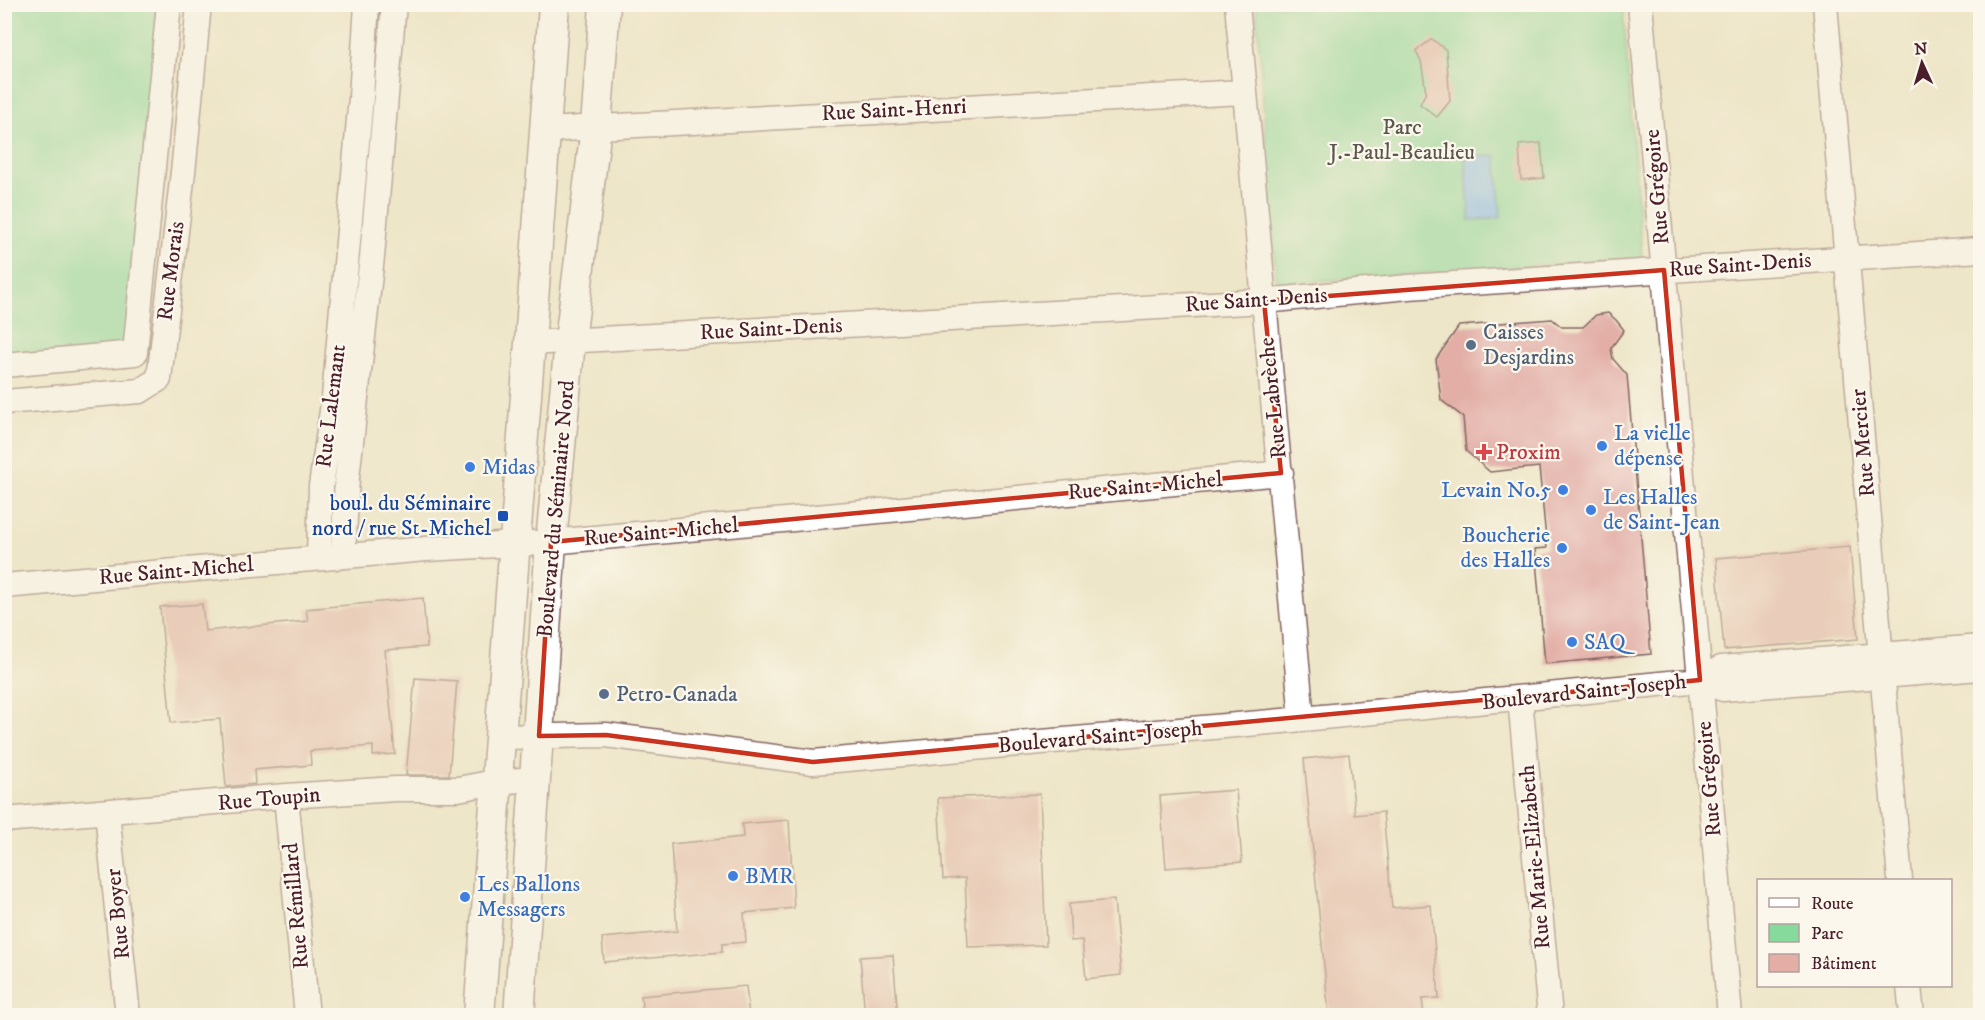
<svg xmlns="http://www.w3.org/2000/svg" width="1985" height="1020" viewBox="0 0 1985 1020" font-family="'IM FELL DW Pica',serif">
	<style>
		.green { fill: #86da9c; stroke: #687c64; stroke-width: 1.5 }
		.water { fill: #81bbf3; stroke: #666d8f; stroke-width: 1.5 }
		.building { fill: #e2aea6 }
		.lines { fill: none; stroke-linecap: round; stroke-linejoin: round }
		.minor-casing { stroke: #836562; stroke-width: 27 }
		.major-casing { stroke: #836562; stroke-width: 33 }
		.minor { stroke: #fff; stroke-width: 24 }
		.major { stroke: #fff; stroke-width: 30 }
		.marked { fill: none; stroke: #c8321e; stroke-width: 4.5; stroke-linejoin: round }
		.service-dot { fill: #5c6f8a; stroke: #fbf7ec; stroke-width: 2 }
		.shop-dot { fill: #3f7fe0; stroke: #fbf7ec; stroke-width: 2 }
		.health-dot { fill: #e0444e; stroke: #fbf7ec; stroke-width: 2 }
		.transit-dot { fill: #1a4fb4; stroke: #fbf7ec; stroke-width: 2 }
		.labels { text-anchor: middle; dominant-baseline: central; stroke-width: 4.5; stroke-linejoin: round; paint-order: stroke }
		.street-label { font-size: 22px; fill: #4a1f2b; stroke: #fbf7ec }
		.park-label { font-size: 22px; fill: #5c574d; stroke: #fbf7ec }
		.service-label { font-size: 22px; fill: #4e5e75; stroke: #fbf7ec; text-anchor: start }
		.shop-label { font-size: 22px; fill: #366cbe; stroke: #fbf7ec; text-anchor: start }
		.health-label { font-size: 22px; fill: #be3a42; stroke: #fbf7ec; text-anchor: start }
		.transit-label { font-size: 22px; fill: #164399; stroke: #fbf7ec; text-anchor: end }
	</style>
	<rect width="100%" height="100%" fill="#fbf7ec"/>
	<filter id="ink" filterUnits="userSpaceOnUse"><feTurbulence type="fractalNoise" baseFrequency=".0167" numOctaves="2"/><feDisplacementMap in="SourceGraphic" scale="12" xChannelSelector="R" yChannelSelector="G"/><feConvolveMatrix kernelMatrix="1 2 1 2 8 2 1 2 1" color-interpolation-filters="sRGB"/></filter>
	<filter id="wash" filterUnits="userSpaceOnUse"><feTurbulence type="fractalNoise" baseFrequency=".008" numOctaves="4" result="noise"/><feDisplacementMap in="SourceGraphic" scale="24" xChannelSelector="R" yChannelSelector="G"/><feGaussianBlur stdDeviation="1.35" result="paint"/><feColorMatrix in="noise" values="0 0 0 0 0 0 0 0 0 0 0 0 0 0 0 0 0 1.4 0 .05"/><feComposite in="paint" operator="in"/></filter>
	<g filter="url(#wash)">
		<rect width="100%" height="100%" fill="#eee6c8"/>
		<path class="green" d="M5,5H157L129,368L5,377Z
			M1256,5H1623L1642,258L1276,284Z"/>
		<path class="water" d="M1496,155L1501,218L1470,220L1465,158Z"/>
		<g id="blocks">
			<path class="building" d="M1432,39L1446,50L1450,101L1437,117L1420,104L1426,92L1421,61L1416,51Z
				M1541,143L1544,178L1521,180L1519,145Z
				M1608,313L1616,320L1624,330L1611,348L1613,359L1627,375L1651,654L1545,664L1535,549L1547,548L1539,467L1490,472L1466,451L1463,417L1441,400L1436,359L1459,326L1552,319L1562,327H1583L1596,315Z
				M1850,547L1858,639L1724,650L1716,558Z
				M423,598L427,647L385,650L395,754L373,756V746L310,751L311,765L254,770L255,784L226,787L220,719L171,723L160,607L202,604L205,631L308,621L306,609Z
				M415,678L457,681L449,775H406Z
				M1349,754L1355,815L1383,812L1392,908L1431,905L1439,998L1422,999L1424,1016H1329L1304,759Z
				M1236,790L1242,862L1166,868L1160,796Z
				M1040,794L1046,945L968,947L965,878L943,879L938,798Z
				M789,820L794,908L744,913L746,942L722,944V952L604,962L602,938L677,931L671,844L743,837L742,824Z
				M1114,900L1121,975L1086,979L1082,940L1071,941L1069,904Z
				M893,955L898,1016H865L860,957Z
				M746,986L749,1016H643L641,996Z"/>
		</g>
	</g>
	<g filter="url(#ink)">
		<use href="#blocks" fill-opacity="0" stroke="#836562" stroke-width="1.5"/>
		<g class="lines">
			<defs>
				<path id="minor" d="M1237,4L1302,719
					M1640,4L1730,1016
					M1825,4L1900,880
					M545,130L1243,92
					M530,343L1264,301L1408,287L1980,250
					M4,365L135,353L169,4
					M4,402L140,391L159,379L184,163L199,4
					M343,556L347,478L372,257L394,4
					M319,558L321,486L334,397L361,97L367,4
					M4,586L426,549L551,542L1281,473
					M1700,680L1723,689L1980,668
					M1520,699L1550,1016
					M500,737L606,735L813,762L1282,721L1700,680L1721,668L1980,647
					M286,796L307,1016
					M107,812L128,1016
					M4,820L286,796L396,789H458L495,782L534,779
					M1909,986L1912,1016"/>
				<path id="major" d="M479,1016L530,343L554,4
					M519,1016L551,542L570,341L596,127L605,4"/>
			</defs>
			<use href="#minor" class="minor-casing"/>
			<use href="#major" class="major-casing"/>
			<use href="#minor" class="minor"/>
			<use href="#major" class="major"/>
		</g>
	</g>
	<path d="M0 0H1985V1020H0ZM1664,270L1700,680L813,762L606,735L539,736L551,542L1281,473L1264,301Z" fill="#eee6c8" fill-opacity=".55" fill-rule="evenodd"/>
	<path class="marked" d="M1664,270L1700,680L813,762L606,735L539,736L551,542L1281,473L1264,301Z"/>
	<g class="service-dot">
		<circle cx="1471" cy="345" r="6"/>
		<circle cx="604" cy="694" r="6"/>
	</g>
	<g class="shop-dot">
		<circle cx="1602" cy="446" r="6"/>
		<circle cx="470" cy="467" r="6"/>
		<circle cx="1563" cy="490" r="6"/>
		<circle cx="1591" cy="510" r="6"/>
		<circle cx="1562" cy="548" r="6"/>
		<circle cx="1572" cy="642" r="6"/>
		<circle cx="733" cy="876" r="6"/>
		<circle cx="465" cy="897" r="6"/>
	</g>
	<path class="health-dot" d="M1481 443h6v6h6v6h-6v6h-6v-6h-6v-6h6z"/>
	<rect class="transit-dot" x="497" y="510" width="12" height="12" rx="3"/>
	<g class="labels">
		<g class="street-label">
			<text transform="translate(894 110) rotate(-3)">Rue Saint-Henri</text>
			<text transform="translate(1657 187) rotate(-95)">Rue Grégoire</text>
			<text transform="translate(1740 265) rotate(-4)">Rue Saint-Denis</text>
			<text transform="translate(171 271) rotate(-83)">Rue Morais</text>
			<text transform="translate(1256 300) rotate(-4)">Rue Saint-Denis</text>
			<text transform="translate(771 329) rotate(-3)">Rue Saint-Denis</text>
			<text transform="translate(1273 398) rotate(-96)">Rue Labrèche</text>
			<text transform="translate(331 406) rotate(-83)">Rue Lalemant</text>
			<text transform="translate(1863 443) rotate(-95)">Rue Mercier</text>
			<text transform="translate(1145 486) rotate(-5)">Rue Saint-Michel</text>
			<text transform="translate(556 509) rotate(-85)">Boulevard du Séminaire Nord</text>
			<text transform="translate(661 532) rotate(-5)">Rue Saint-Michel</text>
			<text transform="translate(176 571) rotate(-5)">Rue Saint-Michel</text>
			<text transform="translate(1584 692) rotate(-6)">Boulevard Saint-Joseph</text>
			<text transform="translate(1100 737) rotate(-5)">Boulevard Saint-Joseph</text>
			<text transform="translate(1709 779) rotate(-95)">Rue Grégoire</text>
			<text transform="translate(269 799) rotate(-5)">Rue Toupin</text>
			<text transform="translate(1535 857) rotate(-95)">Rue Marie-Elizabeth</text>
			<text transform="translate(296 906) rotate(-95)">Rue Rémillard</text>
			<text transform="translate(118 914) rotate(-96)">Rue Boyer</text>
		</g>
		<g class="park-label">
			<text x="1402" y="127">Parc<tspan x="1402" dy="25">J.-Paul-Beaulieu</tspan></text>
		</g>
		<g class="service-label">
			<text x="1483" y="332">Caisses<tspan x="1483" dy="25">Desjardins</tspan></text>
			<text x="616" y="694">Petro-Canada</text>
		</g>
		<g class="shop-label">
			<text x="1614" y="433">La vielle<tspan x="1614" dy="25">dépense</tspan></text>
			<text x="482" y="467">Midas</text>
			<text x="1551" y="490" text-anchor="end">Levain No.5</text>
			<text x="1603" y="497">Les Halles<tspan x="1603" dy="25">de Saint-Jean</tspan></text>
			<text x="1550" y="535" text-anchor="end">Boucherie<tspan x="1550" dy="25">des Halles</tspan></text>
			<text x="1584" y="642">SAQ</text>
			<text x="745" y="876">BMR</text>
			<text x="477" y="884">Les Ballons<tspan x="477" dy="25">Messagers</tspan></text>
		</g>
		<g class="health-label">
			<text x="1496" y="452">Proxim</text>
		</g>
		<g class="transit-label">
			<text x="491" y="503">boul. du Séminaire<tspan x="491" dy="25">nord / rue St-Michel</tspan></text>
		</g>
	</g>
	<rect width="1985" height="1020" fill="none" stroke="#fbf7ec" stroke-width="24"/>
	<rect x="1757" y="879" width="195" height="108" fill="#fbf7ec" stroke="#b4a19f" stroke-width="1.5"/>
	<rect x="1769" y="898" width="30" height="9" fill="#ffffff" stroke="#b4a19f" stroke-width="1.5"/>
	<text x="1811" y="909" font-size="18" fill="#4a1f2b">Route</text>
	<rect x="1769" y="924" width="30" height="18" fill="#86da9c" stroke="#b4a19f" stroke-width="1.5"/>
	<text x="1811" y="939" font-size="18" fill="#4a1f2b">Parc</text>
	<rect x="1769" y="954" width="30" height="18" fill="#e2aea6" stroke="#b4a19f" stroke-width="1.5"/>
	<text x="1811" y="969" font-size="18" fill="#4a1f2b">Bâtiment</text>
	<g transform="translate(1922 63) rotate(356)" stroke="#fbf7ec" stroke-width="4.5" paint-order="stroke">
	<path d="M0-4.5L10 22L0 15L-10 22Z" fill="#4a1f2b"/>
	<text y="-9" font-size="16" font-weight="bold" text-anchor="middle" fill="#4a1f2b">N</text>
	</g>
</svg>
